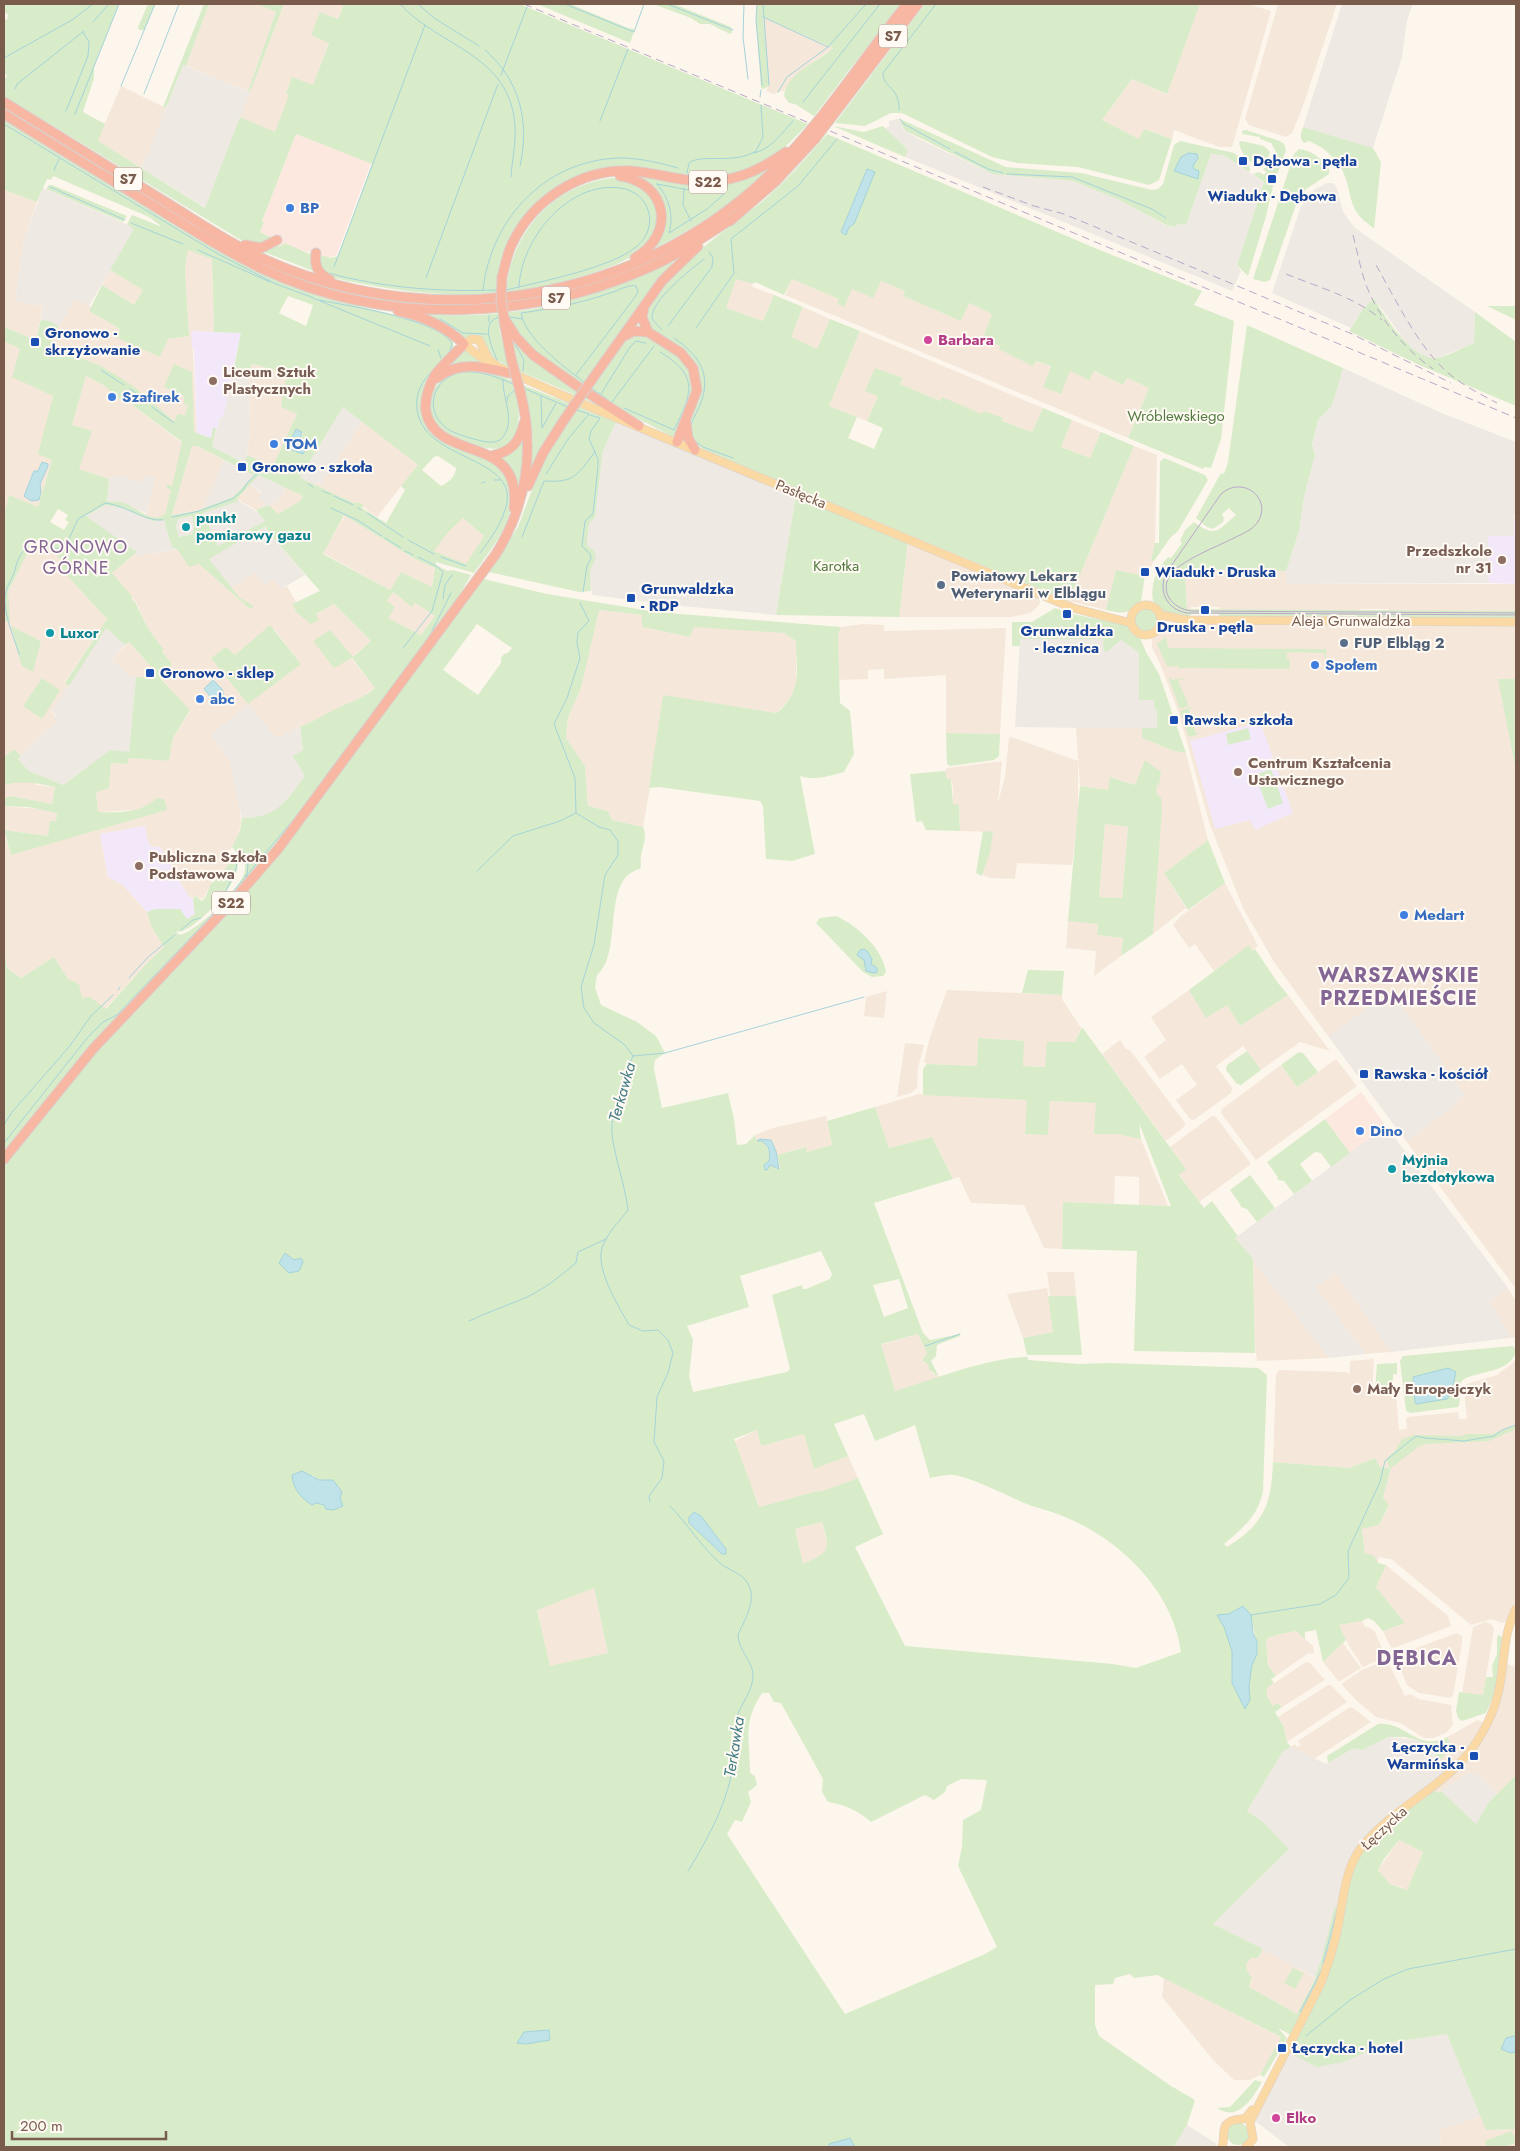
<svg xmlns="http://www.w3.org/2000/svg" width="1520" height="2151" viewBox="0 0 1520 2151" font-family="Jost,sans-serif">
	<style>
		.residential { fill: #f5e8da; fill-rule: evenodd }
		.commercial { fill: #fde8e0 }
		.industrial { fill: #efe9e4 }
		.education { fill: #f3e8fa }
		.green { fill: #d8ecc9; fill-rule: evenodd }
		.water { fill: #bfe3e8; stroke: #a5d3da }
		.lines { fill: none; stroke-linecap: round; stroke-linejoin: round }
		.stream { stroke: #a5d3da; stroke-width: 1 }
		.major-casing { stroke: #dad1cd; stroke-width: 9 }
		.highway-casing { stroke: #dad1cd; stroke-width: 11 }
		.major { stroke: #fbd9a5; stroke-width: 8 }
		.highway { stroke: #f7b7a3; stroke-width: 9 }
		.tram { stroke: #b9a8c9; stroke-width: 1 }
		.rail { stroke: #b9a8c9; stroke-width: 1; stroke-dasharray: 8 5; stroke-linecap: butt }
		.highway-bridge-casing { stroke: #dad1cd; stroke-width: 11; stroke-linecap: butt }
		.highway-bridge { stroke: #f7b7a3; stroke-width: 9 }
		.transit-dot { fill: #1a4fb4; stroke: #fffaf3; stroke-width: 2 }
		.shop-dot { fill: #3f7fe0; stroke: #fffaf3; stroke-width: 2 }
		.hotel-dot { fill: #d1479c; stroke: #fffaf3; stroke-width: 2 }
		.education-dot { fill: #8d6e63; stroke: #fffaf3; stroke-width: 2 }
		.culture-dot { fill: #0f9aa8; stroke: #fffaf3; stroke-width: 2 }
		.service-dot { fill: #5c6f8a; stroke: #fffaf3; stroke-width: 2 }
		.labels { text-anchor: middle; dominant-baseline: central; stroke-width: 4; stroke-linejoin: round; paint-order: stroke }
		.shield { fill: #fffaf3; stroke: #a28b7f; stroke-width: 1 }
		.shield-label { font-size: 14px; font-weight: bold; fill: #7a5c4d }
		.transit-label { font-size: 15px; font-weight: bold; fill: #164399; stroke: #fffaf3; text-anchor: start }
		.shop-label { font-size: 15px; font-weight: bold; fill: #366cbe; stroke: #fffaf3; text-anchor: start }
		.hotel-label { font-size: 15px; font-weight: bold; fill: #b23c85; stroke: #fffaf3; text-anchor: start }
		.education-label { font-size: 15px; font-weight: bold; fill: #785e54; stroke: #fffaf3; text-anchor: start }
		.park-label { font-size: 15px; fill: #537a41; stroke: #fffaf3 }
		.street-label { font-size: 15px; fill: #7a5c4d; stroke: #fffaf3 }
		.culture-label { font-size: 15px; font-weight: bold; fill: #0d838f; stroke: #fffaf3; text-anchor: start }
		.service-label { font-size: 15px; font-weight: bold; fill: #4e5e75; stroke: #fffaf3; text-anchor: start }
		.water-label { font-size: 16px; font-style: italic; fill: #437c86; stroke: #fffaf3 }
		.quarter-label { font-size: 18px; letter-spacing: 1px; fill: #846695; stroke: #fffaf3 }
		.district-label { font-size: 20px; font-weight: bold; letter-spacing: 1px; fill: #846695; stroke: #fffaf3 }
	</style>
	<rect width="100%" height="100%" fill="#fdf6ec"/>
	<path class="residential" d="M209,4H257L276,12L248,91L186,66Z
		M284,4H344L338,19L320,12L312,35L329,42L313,86L292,77L286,93L290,95L275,133L240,117Z
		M1200,4H1248L1271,11L1232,147H1219L1174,130L1172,139L1145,129L1139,139L1102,120L1132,79L1166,94Z
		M1278,4H1337L1302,109L1292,133L1286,137L1249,125L1245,119Z
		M762,17L833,48L802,70L789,83L784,91L773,94L767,91L768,67Z
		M121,86L166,108L147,156L141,168L97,141Z
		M4,190L37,202L24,239L15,301L43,306L36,340L4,327Z
		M188,249L212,259L214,332L192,331L197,433L194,432L191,372L164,387L184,396L188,405L185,416L174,421L131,385L101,366L49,345L75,298L91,307L89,311L120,329L116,337L168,339L189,336L185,268Z
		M110,270L144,290L134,305L102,285Z
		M736,278L751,283L753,287L774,295L763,321L725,308Z
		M792,279L840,299L852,289L881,281L905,291L903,296L961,321L969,303L992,314L983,338L1000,346L999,348L1033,365L1035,361L1051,366L1043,387L1070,371H1093L1123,385L1127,378L1149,388L1128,438L785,295Z
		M803,307L830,319L817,349L748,342L792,334Z
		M860,331L1043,408L1032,432L1002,421L1003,419L984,411L983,415L942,398L940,401L921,393L900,384L903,378L878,396L867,421L829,406Z
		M4,341L20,349L46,392L53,396L39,454L52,460L38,507L4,517Z
		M252,364L288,373L281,407L297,414L273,466L247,455L250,427L249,376L246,375Z
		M86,376L103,385L125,402L127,401L182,443L175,479L172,486L167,485L166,488L171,490L165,514L162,517L153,518L146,515L154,479L139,482L118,475L109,479L79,469L72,425Z
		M1072,420L1101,432L1090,458L1061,447Z
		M362,421L418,465L377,517L356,502L354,503L315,486L317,482L321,484Z
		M192,446H197L224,460L203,509L172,515Z
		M1134,446L1157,455L1155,543L1151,560L1154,561L1145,576L1116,571L1106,610L1069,601Z
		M250,485L261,493V499L265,502L262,508L256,510L237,499Z
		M286,487L303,496L301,501L278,514L269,505L280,500Z
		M345,515L410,556L435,568L432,587L401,572L390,590L323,553Z
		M463,518L484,536L466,565L433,551L449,530Z
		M908,542L1041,598L1039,605L1031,613L1011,617H899Z
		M41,549L57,555L64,563L60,568L107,619L65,682L69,686L52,711L57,721L51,729L49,728L21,756L14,749L4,757V622L8,621V592L29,550ZM12,633L30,636L41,641L22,666Z
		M177,549L189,566L199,564L250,609L253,606L240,598L232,588L255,573L266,583L273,579L281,589L287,586L296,602L292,604L297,613L309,622L317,618L315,615L334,604L371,641L351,658L375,688L356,701L341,706L334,711L277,738L211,735L229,761L240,805L241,823L238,837L228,853L233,856L225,870H218L203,899L196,896L191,900L189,897L176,875L169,858L159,847H152L148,842L145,826L100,834L108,877L123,885L147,912L152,928L164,947L147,963L105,1009L82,999L78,985L68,979L54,957L21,978L7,968L4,948V834L11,854L106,827L150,805L138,810L98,812L96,791L109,788L111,763L128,764L129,758L169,761L173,738L190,711L160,677L172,664L162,652L164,650L149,630L135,600L133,601L132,596L112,573L137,552L140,556ZM274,629L301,664L211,659L226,647L235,655Z
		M1197,569L1286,571L1287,584H1516V611H1388V609H1360V610H1220L1219,607H1191L1190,609H1187L1185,574Z
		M393,592L412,606L415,603L435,616L421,635L388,618L386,601Z
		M598,610L643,615L642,627L690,637L694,627H718L784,633L796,641V688L793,695L777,713L663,696L656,754L643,827L612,820L608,811L588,806L585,766L566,738L568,718L581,688Z
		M863,624L884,625V631L1006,628L1000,734L946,733V675L884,679V669L868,670V679L839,680L838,634L841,627Z
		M1188,624L1516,626V1289L1406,1141L1455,1106L1453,1104L1465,1095L1391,991L1328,1036L1274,962L1243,908L1210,825L1179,714L1161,666L1152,647V639L1163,627Z
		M129,642L156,672L151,677H130L112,659Z
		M1076,728H1142V738L1174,751L1186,753L1208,840L1164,873L1186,908L1153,934L1157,877L1156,793L1157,785H1159H1135L1111,777L1108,790L1080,786Z
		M1012,737L1078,761V814L1072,865L1017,863L1015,879L990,878L983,875L993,832L960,831L959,805H953V787L951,779L947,780L945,771L947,768L1002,761L998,803L1005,776L1009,738Z
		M31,781L37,785L55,787L52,804L11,796L4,798V785L17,782Z
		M4,806L51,810L57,812L56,822L50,821L48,836L4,830Z
		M1105,824L1128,827L1122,898L1099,897Z
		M1225,883L1258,946L1252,951L1249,946L1214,971L1195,944L1189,948L1173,925L1181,916L1211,894L1213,891Z
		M1068,921L1098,924L1097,935L1123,938L1121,956L1094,976L1096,951L1066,948Z
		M947,990L1062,995V999L1081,1028L1075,1042H1047L1046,1067L1023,1066V1041L978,1038L977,1066L927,1064L924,1062L930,1037Z
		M1189,990L1196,999L1227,1005L1240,1026L1288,995L1330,1051L1300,1042L1261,1070L1243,1046L1216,1066L1232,1088L1231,1093L1194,1120L1190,1119L1176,1100L1197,1085L1182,1064L1160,1079L1144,1057L1166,1040L1151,1017Z
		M887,991L884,1018L864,1016L866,997Z
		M1120,1040L1126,1049L1130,1050L1185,1123L1184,1127L1166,1141L1102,1054Z
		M905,1043L924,1045L918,1068L917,1088L911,1093L897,1097Z
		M1336,1059L1357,1086L1256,1160L1221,1113L1222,1109L1281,1065L1297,1087Z
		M919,1094L1027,1100L1048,1135L1050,1101L1096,1103L1117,1134L1141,1139L1168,1206L1139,1205V1177L1115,1176L1114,1204L1063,1202L1062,1249L1044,1248L1024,1205L971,1203L959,1177L953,1179L932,1137L889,1148L875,1107Z
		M826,1116L832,1145L807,1152L805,1147L777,1155L769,1140H757L755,1135L773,1128Z
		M1212,1116L1216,1117L1251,1164L1199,1202L1179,1174L1186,1169L1170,1147Z
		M1253,1259L1304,1325L1329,1358L1257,1361L1255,1347Z
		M1047,1272H1074L1076,1296H1050Z
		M1336,1273L1391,1352L1365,1354L1316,1287Z
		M1047,1288L1054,1332L1023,1338L1007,1294Z
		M1508,1288L1516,1301V1338H1511L1490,1301Z
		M918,1334L927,1353L922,1359L923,1362L928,1365L933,1374L938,1375L939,1378L895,1391L880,1345Z
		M1374,1359L1372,1392L1396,1391L1399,1430L1407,1429L1406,1418L1408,1417L1458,1412L1459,1419H1467L1464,1390L1466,1384L1497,1375L1516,1360V1604L1509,1620L1502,1623L1492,1619L1471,1625L1391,1559L1379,1557L1378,1563L1365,1553L1362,1528L1379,1525L1389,1506L1383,1498L1391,1468L1380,1467L1375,1458L1349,1468L1273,1462L1276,1374L1279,1370L1345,1372L1350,1374V1361Z
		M757,1430L761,1446L804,1434L814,1468L848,1456L858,1478L823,1491L814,1492L759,1507L755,1495L722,1505L725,1446Z
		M822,1522L828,1547L825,1553L803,1564L795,1529Z
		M1386,1565L1448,1616L1451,1626L1394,1648L1390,1646L1383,1631L1405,1623L1376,1587Z
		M594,1588L608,1653L550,1667L537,1609Z
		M1362,1621L1365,1627L1370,1628L1375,1632L1386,1657L1363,1667L1349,1646L1339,1625Z
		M1485,1622L1491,1624L1494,1629L1483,1695L1462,1693L1473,1627Z
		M1296,1631L1313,1646L1314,1653L1307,1654L1276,1676L1268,1666L1266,1639L1280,1634Z
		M1457,1633L1462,1636V1643L1453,1695L1451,1698L1419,1693L1407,1685L1397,1660V1655Z
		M1343,1643L1361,1668L1339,1682L1323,1662Z
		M1387,1660L1405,1696L1410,1694L1419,1699L1451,1705L1453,1725L1446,1733L1433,1738H1424L1400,1723L1376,1717L1357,1701L1341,1684L1362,1670Z
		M1306,1662L1310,1663L1325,1680L1282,1707L1278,1703L1273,1707L1267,1696V1688Z
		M1505,1663L1516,1667V1775L1497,1794L1475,1772L1473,1775L1469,1772L1438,1793L1433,1788L1479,1743Z
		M1328,1685H1331L1347,1702L1287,1742L1284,1727L1278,1717Z
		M1350,1707L1353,1708L1371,1722L1314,1759L1291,1747L1295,1744L1297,1747L1301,1745L1298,1741Z
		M1478,1720L1483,1723L1473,1743L1451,1769L1441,1760L1451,1746L1447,1737Z
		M1399,1840L1423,1852L1407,1891L1401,1887L1390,1884L1378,1870Z
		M1263,1949L1316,1978L1297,2014L1249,1987L1252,1981L1247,1970L1246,1964L1251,1958H1258Z
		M1164,1978L1282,2038L1260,2075L1250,2080H1234L1213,2060L1162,1997Z
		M1481,2116L1486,2130L1516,2129V2147H1438L1441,2141L1439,2130Z"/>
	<path class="commercial" d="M296,134L371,163L336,256L322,258L317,254L293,248L285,243L279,247L276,241L277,239L260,232L264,222L262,221Z
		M1361,1092L1386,1126L1350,1153L1325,1119Z"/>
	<path class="industrial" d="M1342,4H1413L1407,20L1402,57L1373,148L1303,127Z
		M183,65L250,92L206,208L141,168L147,156Z
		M897,119H900L903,129L917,138L984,170L1002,175L1073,181L1117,199L1165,225L1175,227L1178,224L1186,225L1211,154L1225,156L1264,182L1237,265L1241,271L1232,291L905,157L908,150L885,129L889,126V121Z
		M1327,183H1333L1336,186L1343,212L1355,228L1475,312L1474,343L1438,358H1429L1422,355L1407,344L1374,298L1357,318L1351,328L1272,293L1301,206L1314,190Z
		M43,188L135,228L89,306L75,299L59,327L51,322L41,319L43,306L15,301L24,239Z
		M1343,368L1444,414L1516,442V514L1514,515V536H1488L1489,583L1286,584V571L1299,531L1304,497L1315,455L1312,446L1318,420L1332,406Z
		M233,373L249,375L250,427L246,463L212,447L216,428H217L220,417H223Z
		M343,407L362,421L321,484L317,482L315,486L300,478Z
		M616,422L796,495L776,615L672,605L592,595L587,545L589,524L595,516L603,451Z
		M224,460L255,475L233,497L203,509Z
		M118,475L139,482L147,475L155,478L146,513L123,503L107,501L109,479Z
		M259,475L286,487L280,500L262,508L265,502L258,499L261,492L250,485Z
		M239,501L262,515L265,521L218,546L203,513Z
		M106,505L125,509L152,521L164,520L172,548L176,549L140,556L86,516Z
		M192,516L194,527L192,534L178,537L176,527L178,519Z
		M266,526L268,532L305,575L281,589L273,579L265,585L255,573L232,588L208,559Z
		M106,627L125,645L112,659L130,677H136L129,752L88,766L63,785L29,771L18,759L50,727L52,728L57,721L53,718L56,716L52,711Z
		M1020,639H1104V650L1107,652L1121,640L1139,653V700H1155L1154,708L1157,709V729L1015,727Z
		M248,704L277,738L300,727L306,776L279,808L263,817L242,818L229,761L211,735Z
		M1391,991L1465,1095L1454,1103L1455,1106L1406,1141L1328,1036Z
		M1386,1126L1508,1288L1490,1301L1511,1338L1391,1352L1336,1273L1316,1287L1365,1354L1329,1358L1235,1238Z
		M1388,1737L1417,1740L1424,1743L1451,1769L1340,1907L1315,1977L1213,1924L1289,1849L1263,1822L1247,1811L1283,1750L1291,1747L1326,1764L1354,1748L1362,1750Z
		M1469,1772L1473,1774L1475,1772L1497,1794L1489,1802L1476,1825L1441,1791Z
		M1447,2034L1481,2116L1439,2130L1441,2141L1438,2147H1289L1255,2121L1288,2052L1344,2062L1387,2043Z
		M1187,2125L1217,2144L1215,2147H1174Z"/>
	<path class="education" d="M191,331L241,333L223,418L220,417L217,429L213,428L211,438L197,433L194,349L192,348Z
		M1514,519H1516V584L1489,583L1488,536H1514Z
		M1260,722L1293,813L1255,830L1250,820L1215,829L1190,741Z
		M145,826L148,842L152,847H159L169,858L176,875L189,897L193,899L195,914L187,919L155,909L147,912L123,885L108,877L100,834Z"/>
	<path class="green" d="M4,4H119L94,66V78L83,112L105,124L98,141L205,208L240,117L275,132L289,95L286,93L292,77L313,85L329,43L311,35L320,12L338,19L344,4H520L808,124L781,151L748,171L706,179L645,170L565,183L537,203L511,236L500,262L496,296C436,296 384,290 326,276L318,263L320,255L331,258L338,256L372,164L296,134L262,221L264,222L260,232L277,240L276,241L279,247L285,243L312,255L313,271L254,248L4,96V79L7,76L4,72V19L7,20L8,14L4,13Z
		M148,4H155L144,30H139L138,27Z
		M204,4H209L186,66L183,65L166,108L163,107Z
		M257,4H284L250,92L248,91L276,12Z
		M537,4H570L628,28L635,29L630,43Z
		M653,4H674L731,27L732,32L730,34L710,24H700L691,18Z
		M757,4H900L814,116L795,104L789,103L784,96C787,72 817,63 833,48L763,17L769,78V85L764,89L761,88L756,20Z
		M925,4H1200L1167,94L1132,79L1102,120L1139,139L1144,129L1172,139L1159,180L1149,185L1078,167L1017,163L992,157L902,113H891L865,126L835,123Z
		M4,119L192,236L260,273L324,298L421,321L438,328L453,341V351C444,362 431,373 425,387C414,411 428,436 451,445C469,453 489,457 502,471C510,478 512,493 511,503C511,526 487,555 474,573L436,562V565L448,571L453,570L471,575L457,599L270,851L224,905L81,1057L4,1153V948L7,968L21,978L54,957L68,979L79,984L82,998L90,997L106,1009L147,963L164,947L152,928L147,912L155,909H180L187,919L195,914L193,899L196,896L202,901L205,898L211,883L214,882L221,870H225L233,856L231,853C257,868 200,926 182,931C180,932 178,931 176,932L180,935C196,931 242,890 245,870C246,864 244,857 240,851L237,853L232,847L240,831L242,818C277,818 285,802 305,776L293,756L303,750L300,727C314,721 327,713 340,707C352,701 364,698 375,688L352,658L334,668L313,641L330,630L353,657L371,641L334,604L316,614L319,620L311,624L297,613L292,604L320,591L268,532L266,526L209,559L240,598L254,606L250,609L199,564L189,567L177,549L172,548L164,520L152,521L125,509L106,505L86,516L137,552L112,573L132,596V601L134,600L149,630L164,650L162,652L172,664L160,678L190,710L173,738L169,761L129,758L128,764L111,763L109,788L96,792L98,812C118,813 142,813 157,798L164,799L167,810L11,855L4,830L48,836L50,821H56L57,813L28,807L4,806V798L11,796L52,804L55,787C36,783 22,780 4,785V757L14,749L21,756L18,759L29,771L63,785L110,750L129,752L136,677H150L156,672L129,642L125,645L106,628L69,686L65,683L107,619L60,568L64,563C51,548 47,551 29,550L8,592L10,621L4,622V517L9,495L38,507L52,460L38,454L53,396L12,377L20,349L4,341V327L36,340L41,319L52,322L59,327L50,345L101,366L132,385L174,421L178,414L185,415L188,405L184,404V396L164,387L174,364L192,372L194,432L211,438L213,428H216L212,447L245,463L247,455L273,466L297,414L281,407L287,373L252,364L246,375L233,373L241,333L214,332L212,259L188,250L185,268L189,336L168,339L160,357L116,337L120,329L89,311L102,285L134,305L143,290L110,270L134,229L127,224L132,215L162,227L149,217L53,176L51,180L47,179L37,202L4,190ZM288,296L313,305L306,326L279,313ZM86,376L103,385L125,403L127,401L182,442L172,486L167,484L166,488L171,490L165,514C152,525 138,507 124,503C119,501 113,502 107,501L109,479L79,469L92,431L72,425ZM343,407L418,465L401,486L405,490L386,523L362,508L364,505L357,502L354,503L300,478ZM296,429L303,433L298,444L303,454L287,448ZM192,446H197L254,475L233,497L196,511L172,515ZM438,456L456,468C456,476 448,483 441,486L422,470L434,457ZM259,475L303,496L300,501L278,514L269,505L256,510L265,521L218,546L203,513L239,501L237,499ZM58,509L68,515L65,520L69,522L64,530L50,522ZM344,515L415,559L435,568L432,587L401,572L390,590L323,554ZM192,516L194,527L192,534L179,537L176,527L178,519ZM463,518L484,536L466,564L434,551L449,531ZM393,592L412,607L415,603L435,616L421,635L388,618L395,607L387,601Z
		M900,119L1006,167L1081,173L1152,190L1158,189L1163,184L1174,145L1180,141L1234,153L1249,165L1250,169L1249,172L1225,156L1211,154L1186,225L1178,224L1175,227L1166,225L1117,199L1073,181L993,174L906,131L902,126Z
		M833,126L864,132L883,126L908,150L905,157Z
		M1303,127L1373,148L1381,162L1374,229C1369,224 1361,219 1357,213C1350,202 1350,191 1346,179C1340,161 1326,148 1309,141L1304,143C1299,138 1301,133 1303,127Z
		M1246,130L1280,141L1284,144L1286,150L1273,186L1266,216L1248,276L1237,265L1264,182L1253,174L1259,172L1264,175L1266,172L1263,169L1273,163L1276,152L1271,143L1260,139V137L1242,134V131Z
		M827,134L1102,251L1202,291L1194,305L1234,321L1221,439L1211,468L1204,467L1203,469L1128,438L1149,388L1127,378L1123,385L1094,371L1089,380L1070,371L1061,394L1043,387L1051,366L1036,361L1033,366L999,349L1000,346L983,338L992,314L969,303L961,321L903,296L905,291L881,281L873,298L852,289L844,307L837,304L839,299L792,279L784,295L755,282L754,284L736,279L726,308L763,321L774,295L803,307L791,337L817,349L830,319L860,331L829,406L857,417L848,438L874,449L883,428L867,421L878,396L865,391L875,368L903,378L900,384L940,401L942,397L982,414L984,411L1003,418L1002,421L1032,432L1043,408L1072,420L1061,447L1090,458L1101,432L1134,446L1069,601L704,450L692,441C691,435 689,428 689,422C689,419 692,415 693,412C699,397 703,383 697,368C687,345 649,339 645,319C639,288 741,220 764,200C787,180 807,157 827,134ZM867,169L854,224L841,232Z
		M1241,141L1264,146L1270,152L1268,159L1257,164C1247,162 1241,153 1239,143Z
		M1299,149C1312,150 1322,159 1329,169V174L1306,189L1298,199L1270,280L1265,282L1253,279L1294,154Z
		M766,171C734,205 691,230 649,251L662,233L653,187L637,176L689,183Z
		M611,178C628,179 643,185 653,200C658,207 658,218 656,226C655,229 655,233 653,237C638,269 539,287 506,295C509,235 551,186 611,178Z
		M49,185H52L127,216L123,222L46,189Z
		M672,262L673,264L639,304L589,377L623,341L634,334C659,336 694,359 694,386C694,396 679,427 675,438C624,411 547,374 513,326L499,329L506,354L514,352L511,337L525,353L594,403L505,365L492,357L483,339L471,336L464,339L444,324L428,315C450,315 472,316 493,314C556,309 615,289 672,262Z
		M1374,298C1384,316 1414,362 1437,358C1449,356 1463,347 1474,343L1475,312L1516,342V406L1417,364L1349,331L1364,308Z
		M1487,306H1516V320Z
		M1247,325L1343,368L1332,406L1318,420L1312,445L1315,455L1304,497L1299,531L1286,571L1197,569L1185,575L1187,609L1516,611V619L1358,617L1356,615L1219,618V614H1191L1190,617L1162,613L1153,601C1150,584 1157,569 1168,557L1171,558L1182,543L1180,541L1185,530L1194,522C1216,538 1217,531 1236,515L1229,508L1222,514L1224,518L1223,522L1213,529L1207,527L1196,518L1221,473L1224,474L1228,462Z
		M465,348L486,364L445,369Z
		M461,370L485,371L498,375L616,422L603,451L595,517L589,524L587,545L594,551L596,558L590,570L591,591L579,592L489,572L518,527L539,471L550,449L567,423L537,456L531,466L533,438L526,400L519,405L518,431L508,447C489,453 457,442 442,429C417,406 434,378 461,370Z
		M523,439H525L519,492L515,477L497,457L515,450Z
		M1164,458L1205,475L1208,480L1178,531L1170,538L1154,561L1151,560L1155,543H1159L1160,462Z
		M796,495L908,542L899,617L776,615Z
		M1116,570L1145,576L1141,601C1128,615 1124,614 1106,610Z
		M484,579L547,594L656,612L841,627L838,634L840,703L850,711L854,754L844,772C829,776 814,781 800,776L815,854L792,861L766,859L763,806L760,801L659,787L649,788L663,695L777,713C803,690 796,672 796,641L784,633L694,627L690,637L642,627V615L599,610L581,688L568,718L566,738L585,766L588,806L608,811L612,820L643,827C648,839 642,845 641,857C640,862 642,864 640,869C600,878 624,953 597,975L595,987L601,1005L637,1022L656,1036L665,1053L655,1060L654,1069L662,1108L728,1093L734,1119L737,1145L746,1144L755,1135L757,1141L764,1142L770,1153L769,1161L764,1165L765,1170L770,1165L777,1169L780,1167L777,1155L806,1147L807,1152L832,1145L827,1121L875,1107L889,1148L932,1137L953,1179L874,1203L923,1333L930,1340L960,1334V1336L937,1345L936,1356L931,1361L938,1375H936L929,1369L928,1365L922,1360L927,1353L918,1334L881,1344L895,1391C935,1379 986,1358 1028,1357V1360L1079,1364L1108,1363L1258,1368L1267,1375L1263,1491C1258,1516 1243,1528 1224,1544L1227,1547C1265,1523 1271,1505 1273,1462L1349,1468L1375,1458L1380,1467L1390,1468L1386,1459L1395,1451L1402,1439L1414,1435L1460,1436L1467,1434H1492L1516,1425V1429L1489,1441L1426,1444L1418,1447L1391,1468L1383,1498L1389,1505L1379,1525L1362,1529L1365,1553L1374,1556L1378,1563L1386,1565L1376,1587L1405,1623L1383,1631L1374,1621L1368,1618L1362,1621L1339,1625L1346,1640L1323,1662L1316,1630L1305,1632V1639L1296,1631L1280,1634L1266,1639L1268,1666L1276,1676L1271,1679L1274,1683L1267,1688V1696L1273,1706L1278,1703L1282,1707L1275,1712L1284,1727L1287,1742L1291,1747L1283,1751L1247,1811L1263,1822L1289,1849L1213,1924L1263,1949L1258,1958H1251L1246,1964L1247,1970L1252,1978L1249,1987L1297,2014L1316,1978L1315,1977L1321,1960L1334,1910L1336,1906L1340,1907L1333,1939L1316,1987L1291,2035L1278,2028L1287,2038L1264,2077L1260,2075L1281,2037L1157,1975L1134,1978L1130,1974L1115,1978L1113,1984L1095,1985V2025L1099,2036L1171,2086L1195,2100L1187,2125L1174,2147H4V1166L84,1066L225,917L276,859ZM477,624L512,648L508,653L504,654L501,658V663L478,695L443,670ZM821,1251L832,1274L830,1279L806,1289H803L802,1285L772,1295L790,1369L787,1372L693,1392L689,1376L693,1340L687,1326L749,1307L740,1276ZM899,1279L908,1308L884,1317L873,1285ZM864,1414L875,1441L915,1425L930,1478C937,1477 946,1474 953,1475C971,1477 1006,1495 1024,1503C1036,1508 1048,1510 1060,1515C1118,1537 1173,1590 1181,1652L1136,1668L1113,1664L905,1646L855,1547L883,1534L858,1478L823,1491L814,1492L759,1507L734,1439L757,1430L761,1446L804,1434L814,1469L848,1456L834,1424ZM312,1475L319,1480H333L340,1490V1498L324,1505L316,1503ZM694,1512L701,1516L727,1552L722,1554L689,1523V1517ZM822,1522C831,1552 829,1551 803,1564L795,1529ZM594,1588L608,1653L550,1666L537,1610ZM1229,1614L1251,1615C1252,1626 1259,1645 1257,1653C1256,1657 1253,1661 1252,1664C1248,1675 1249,1689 1250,1700L1243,1706L1231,1677C1240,1663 1226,1628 1218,1615ZM762,1693H769L774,1702L781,1703L823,1779L822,1792L828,1802C846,1805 857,1810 871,1822L925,1795L934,1800L945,1792L947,1786L961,1779L987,1780L981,1810L963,1820L962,1847L958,1866L997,1947L983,1955L845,2014L727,1834L735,1820L742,1822L751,1802L748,1792L757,1785L755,1776L750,1773C750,1740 742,1723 762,1693Z
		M1055,608L1073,614L1130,626L1140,638L1146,652L1159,674L1186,753L1174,751L1142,738V728H1157V709H1154V700H1139V653L1121,640L1107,652L1104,651L1103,639H1020V646H1012V622H1032Z
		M1134 620a12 12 0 1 1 24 0a12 12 0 1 1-24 0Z
		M270,625L301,664L248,704L211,658L226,647L235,655Z
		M11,626L41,641L33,672C30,670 24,668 22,666C20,663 12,631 11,626Z
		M1166,637L1168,648L1326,649V658H1325L1324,653L1290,652L1287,654V659H1290V669L1179,668L1176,665L1175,667L1167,666L1157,644Z
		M1171,677L1172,680L1185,678L1178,681L1189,706L1180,709L1169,679Z
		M42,678L60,690L42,719L23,706Z
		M1498,679H1516V771Z
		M1192,707L1189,710L1196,733H1200L1191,737L1188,735L1180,711Z
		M1248,728L1251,739L1228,745L1226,734Z
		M946,733L1000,734L999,756L994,760L950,766L947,764Z
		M1145,760L1161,772L1159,785H1157L1156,793L1161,798L1162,810L1153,934L1121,956L1123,938L1097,935L1098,924L1068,921L1080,786L1108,790L1110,777L1135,785ZM1105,824L1128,827L1122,898L1099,897Z
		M1271,769L1283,803L1268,809L1255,775Z
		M945,771L947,779H951L953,804L959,805L960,831L926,830L922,821L916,822L910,774Z
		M983,831L993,832L990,852L982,876L976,873Z
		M1208,840L1225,883L1188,910L1164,873Z
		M836,916C858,926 882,948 886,972L883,976L872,977L863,972L816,923L820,918Z
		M1249,945L1252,951L1255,949L1278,983L1288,995L1240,1026L1227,1005L1206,1018L1189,990Z
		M1028,970L1064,971L1062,995L1022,993Z
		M1082,1027L1186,1169L1179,1175L1204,1208L1212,1201L1238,1236L1235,1238L1253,1259L1255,1353L1134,1351L1137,1251L1062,1249L1063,1202L1171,1206L1139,1123L1141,1139L1117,1134H1094L1096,1103L1050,1101L1048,1135L1025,1134L1027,1100L923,1095V1069L927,1064L977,1066L978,1038L1024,1041L1023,1066L1045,1067L1047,1042H1075Z
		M1247,1051L1261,1070L1241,1085L1237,1084L1226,1070L1227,1065Z
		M1299,1052L1303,1053L1318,1072L1297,1087L1281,1065Z
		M1325,1119L1350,1153L1331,1167L1321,1153L1315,1152L1300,1164L1312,1181L1294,1194L1284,1181L1278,1180L1277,1176L1267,1162Z
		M1250,1175L1275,1208L1257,1222L1247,1209L1241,1207L1240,1204L1230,1190Z
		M1048,1296H1076L1082,1355H1027L1023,1338L1053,1332Z
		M1512,1346L1516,1348C1516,1374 1471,1371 1462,1381C1455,1388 1463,1399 1458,1407L1411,1413L1406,1411L1400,1361L1403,1356Z
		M1397,1363V1374H1393V1392H1375L1377,1364Z
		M1499,1635L1504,1639L1497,1687L1486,1713L1462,1721L1458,1718L1456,1711L1459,1692L1483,1695L1486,1677H1493L1492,1666L1497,1654V1637Z
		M1378,1724C1406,1721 1418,1753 1447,1737L1451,1746L1441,1760L1424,1743L1417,1740L1404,1737H1388L1362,1750L1354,1748L1328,1763L1327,1756Z
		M1516,1775V2129L1486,2130L1447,2034L1387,2043L1344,2062L1317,2067L1288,2052L1324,1979L1351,1874L1363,1849L1388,1825L1433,1788L1438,1793L1441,1791L1476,1824L1489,1802ZM1399,1840L1423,1852L1407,1890L1390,1884L1378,1870L1384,1859Z
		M1293,1968L1304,1973L1295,1989L1284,1983Z
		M1255,2080L1262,2082C1252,2099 1238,2122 1217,2108L1230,2107Z
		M1227 2134a11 11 0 1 1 22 0a11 11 0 1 1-22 0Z
		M1512,2131L1516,2143L1503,2147H1487L1485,2141Z"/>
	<path class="water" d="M1188,153L1197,154L1198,158L1193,166L1194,169L1199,171L1198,179L1174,171L1181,157Z
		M867,169L875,172L854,224L849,227L846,235L841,232Z
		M296,429L302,432L298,444L306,449L303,454L287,448Z
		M42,462L48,464V466L40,484L41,492L39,500L31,501L24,496L34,471H38Z
		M213,680L222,689L224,696L215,702L204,689Z
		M863,949L867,951L872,959L871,964L877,968V972L874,973L866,971L864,960L857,955L860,950Z
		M760,1139L771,1140L776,1151L779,1169L770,1165L767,1170H765L764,1165L769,1161C771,1152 769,1146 762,1141H757Z
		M285,1253L294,1260L301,1258L303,1262L299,1271L289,1273L279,1263Z
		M1448,1368L1456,1372L1451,1394L1447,1399L1416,1404L1415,1402L1413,1377Z
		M302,1471L319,1480H333L342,1492L340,1498L343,1506L333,1510L326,1509L324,1505L316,1503L312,1505C301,1498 293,1489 292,1475Z
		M694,1512L701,1516L726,1549V1554H722L689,1523V1517Z
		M1243,1606L1251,1615L1253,1633L1257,1641V1654L1252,1665L1249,1686L1250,1700L1245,1709L1232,1683V1651L1224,1627L1217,1615L1229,1614Z
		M549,2030L550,2040L526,2044L517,2043L524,2032Z
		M1514,2036L1516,2037V2052L1511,2053L1501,2049L1506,2038Z
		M850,2138L855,2147H829V2144Z"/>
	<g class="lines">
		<path class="stream" d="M400,4C440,48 511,54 515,127C516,144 512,160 511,177
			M418,4L434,18L479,46
			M565,4L634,32L644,4
			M667,4L733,30
			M744,4L743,37L748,79
			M757,4L756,20L762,85
			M763,4L769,85
			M763,17L828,47
			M93,22L109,4
			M485,50C520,80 530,122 520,166
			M4,58L72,20L93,4
			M501,75L527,7
			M121,86L155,4
			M15,89L17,84L84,31
			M778,92L787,77L828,47L866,4
			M144,94L179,4
			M760,97L761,90
			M803,102L880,4
			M899,110C900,87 883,88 883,73L936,4
			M66,111L88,56L89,42L83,32
			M75,114L119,4
			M900,119L904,124L950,149
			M600,121L628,49
			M4,124L218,254L276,284
			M955,152L988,169L1003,173
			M754,153C770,150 782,133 793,121
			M54,170L59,159
			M687,173L689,163C702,153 734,165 756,151L763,137L761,105
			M1007,174L1072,177L1152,209L1166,218
			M657,184L694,191L719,189L724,194L707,209L669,233C674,216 669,197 657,184Z
			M50,187L125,220
			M684,188L683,205L691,221
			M131,223L183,244
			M198,250L270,282
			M334,267L425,25
			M328,273C384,288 439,292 497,290
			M426,278L498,84
			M276,284L314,298
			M483,290C491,216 549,157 625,158C643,159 660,163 678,168
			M506,290C539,282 611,268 636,247C660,228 651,192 620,188C568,181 521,239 519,287
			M314,299C342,305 441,319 452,344C449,365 413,374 417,409C423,463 524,455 505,510C500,526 490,540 480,553
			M320,301L430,346
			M509,317L522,319
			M440,319L463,333L487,334
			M489,322V316
			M668,326L712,267L713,258L709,252
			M696,328L734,273L731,239L798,186L837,139
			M662,330L652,319C650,301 690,270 704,259
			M674,338C697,354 711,371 702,400C699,409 694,416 691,425
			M515,344L524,360L523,371
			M438,350L441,358
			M497,360C492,347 479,321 500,317
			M101,370L124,385
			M576,375L635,297L638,292L636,286C628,284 618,291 610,293C581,303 552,309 521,313C525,338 564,367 584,382
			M503,379C502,400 518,423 500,440C491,445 479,440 470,438C462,435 452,433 445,427C422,408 435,374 465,372C482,371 497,377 513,384
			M523,388L568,407
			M591,388L607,399
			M130,389L136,393
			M601,394L630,347L636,341L646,343
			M541,396L542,428L556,403
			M140,397L148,403
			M507,401L508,396L516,389
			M612,402L654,346
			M152,407L174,423
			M624,408L674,430C692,393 700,376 660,352
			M695,441L703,447L733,458
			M262,466L263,464
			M546,474L568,439L589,414L577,410
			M494,480H500
			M482,483L485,482
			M308,484L313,487
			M322,491L330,494
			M334,496L353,505
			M331,508L357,520L382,536
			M358,508L361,510
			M367,513L403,537
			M172,517L199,511L232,499L242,491L248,482L258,473
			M522,537L544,481C575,483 577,475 595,452
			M385,538L401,548
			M408,540L434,554
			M405,551L413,555
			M441,557L466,566
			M583,592L587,566L591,558L590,554L582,546L585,521L593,514L598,466V459L589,439L591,431L600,418L590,415
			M443,599L445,585L452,575
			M580,603L589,621L578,632L577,643L580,658L567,698L554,724L575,778L576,813L599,827L610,830L618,841V855L605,875L594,945L581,987L584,1008L594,1023L625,1045L633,1056C624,1076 610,1112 612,1134C615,1160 625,1184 628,1210C619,1222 603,1237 601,1253C599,1275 619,1307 629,1325L643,1331L658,1330L668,1340L673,1353L668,1373L657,1397L654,1442L664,1461L662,1478L649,1496L650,1502
			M403,648L432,611L443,572L438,567L418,557
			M19,654C14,637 1,609 6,591C8,584 12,579 14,573C17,563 19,552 29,547C39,543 50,551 60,548L69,539L78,519L105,503C126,505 145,522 163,520
			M243,852L248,865L247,877L245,875
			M477,871L513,836L560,821L576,813
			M226,891L236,869L237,861
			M181,930L193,920L201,918
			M129,978L148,957L175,935
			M118,990L120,987
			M633,1056L665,1053L864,997
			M4,1125L12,1112L69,1047L91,1016L113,995
			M4,1143L88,1037L103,1022L117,1015L219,908L294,819L430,635L451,593
			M469,1321C486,1313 503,1307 520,1300C541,1292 559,1277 576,1263L578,1252L606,1239
			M925,1346L960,1334
			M670,1506C688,1524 701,1547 721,1564C732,1572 745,1574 750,1588C755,1604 744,1621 738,1635C738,1650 752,1660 753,1674C754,1691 739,1705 736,1720C734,1739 735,1758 731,1777C723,1811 706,1842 688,1871
			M1251,1615L1320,1604L1336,1595L1349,1578L1348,1551L1380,1482L1385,1461L1416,1436L1425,1438L1464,1441L1494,1436L1502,1430L1516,1425
			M1323,1963L1336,1914
			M1300,2012L1321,1971
			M1306,2036L1350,2000L1384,1979L1408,1969L1516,1949"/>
		<defs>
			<path id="major" d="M496,365L489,360L479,340L472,339L464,344L487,362L557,393L1073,608L1131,623
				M1131 620a15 15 0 1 1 30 0a15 15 0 1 1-30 0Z
				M1161,615L1186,620L1516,622
				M1222,2147C1226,2137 1219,2124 1234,2120C1238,2119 1241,2120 1246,2118L1252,2110
				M1246,2147L1253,2139L1250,2122L1252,2118L1320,1985C1327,1968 1333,1950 1337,1931C1343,1904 1344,1870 1361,1848C1396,1803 1455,1784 1482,1733C1489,1721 1495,1708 1498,1694C1505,1666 1502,1635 1516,1609"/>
			<path id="highway" d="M4,102C57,135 110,168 164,201C200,223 236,248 275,264C439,333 635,301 765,179C820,127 860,62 907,4
				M4,114C50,143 97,171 144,200C183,224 223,250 265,270C386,326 530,321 650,267C679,254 706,236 733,218
				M620,176C668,183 676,234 635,258
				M730,221L776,181L815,139L918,4
				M245,245L261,248L277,240
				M316,253C314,267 318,273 330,280
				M502,277C505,266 507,254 512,244C533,199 582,168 632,171C659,173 685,183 712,181C740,180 763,168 786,152
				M644,306L642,317L648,332
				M398,311C424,316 445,326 464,344C455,354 443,364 435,375C429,386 424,399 426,412C437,463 523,433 514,508
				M504,318L516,337L533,355L577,386L639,426
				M504,321L511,358
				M622,337L634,331L648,332L681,353L693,368L697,390L677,442
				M437,378C461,359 487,368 514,374
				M593,378L662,281L698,246
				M686,422L688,438L695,450
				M491,456C511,452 519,443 524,423
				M528,486L543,453L564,420
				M4,1159L93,1049L231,903L278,849L496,554C527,504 535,448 520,391"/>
		</defs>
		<use href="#major" class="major-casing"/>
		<use href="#highway" class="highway-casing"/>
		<use href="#major" class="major"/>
		<use href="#highway" class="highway"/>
		<path class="tram" d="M1516,613L1192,611C1171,609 1158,590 1172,572C1189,557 1214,548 1234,538C1242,534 1252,530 1257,523C1274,500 1243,474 1221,494L1167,572C1157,590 1167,610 1187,613L1516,615"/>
		<path class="rail" d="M524,4L807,122
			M830,131L1516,418
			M983,187L1034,206L1064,214L1235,285L1352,334L1451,383
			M1353,235C1358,254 1361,274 1369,292C1382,322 1406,350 1433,369
			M1376,265C1396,300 1417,345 1447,372C1462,385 1480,394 1497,403
			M1286,274C1318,287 1355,297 1382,320"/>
		<defs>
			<path id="highway-bridge" d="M502,277L501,300L504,318
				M511,358L520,391
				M564,420L593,378"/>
		</defs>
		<use href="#highway-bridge" class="highway-bridge-casing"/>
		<use href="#highway-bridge" class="highway-bridge"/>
	</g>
	<g class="transit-dot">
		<rect x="1238" y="156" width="10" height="10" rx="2.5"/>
		<rect x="1267" y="174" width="10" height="10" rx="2.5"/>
		<rect x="30" y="337" width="10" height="10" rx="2.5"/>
		<rect x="237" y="462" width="10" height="10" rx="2.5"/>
		<rect x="1140" y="567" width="10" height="10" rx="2.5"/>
		<rect x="626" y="593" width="10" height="10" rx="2.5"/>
		<rect x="1200" y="605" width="10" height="10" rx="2.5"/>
		<rect x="1062" y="609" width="10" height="10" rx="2.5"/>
		<rect x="145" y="668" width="10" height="10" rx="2.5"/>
		<rect x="1169" y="715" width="10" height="10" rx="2.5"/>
		<rect x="1359" y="1069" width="10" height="10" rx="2.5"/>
		<rect x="1469" y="1751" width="10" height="10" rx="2.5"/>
		<rect x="1277" y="2043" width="10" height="10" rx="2.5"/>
	</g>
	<g class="shop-dot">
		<circle cx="290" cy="208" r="5"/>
		<circle cx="112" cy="397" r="5"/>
		<circle cx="274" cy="444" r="5"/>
		<circle cx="1315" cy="665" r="5"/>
		<circle cx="200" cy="699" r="5"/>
		<circle cx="1404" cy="915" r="5"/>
		<circle cx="1360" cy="1131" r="5"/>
	</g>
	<g class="hotel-dot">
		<circle cx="928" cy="340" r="5"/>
		<circle cx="1276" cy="2118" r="5"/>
	</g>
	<g class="education-dot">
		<circle cx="213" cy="381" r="5"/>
		<circle cx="1502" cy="560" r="5"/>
		<circle cx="1238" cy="772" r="5"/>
		<circle cx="139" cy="866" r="5"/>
		<circle cx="1357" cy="1389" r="5"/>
	</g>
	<g class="culture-dot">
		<circle cx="186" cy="527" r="5"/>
		<circle cx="50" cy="633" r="5"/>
		<circle cx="1392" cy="1169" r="5"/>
	</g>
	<g class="service-dot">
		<circle cx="941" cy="585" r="5"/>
		<circle cx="1344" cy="643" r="5"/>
	</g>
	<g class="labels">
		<g class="shield">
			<rect x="879" y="24.5" width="28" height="23" rx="4"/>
			<rect x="114" y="167.5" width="28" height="23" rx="4"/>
			<rect x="689" y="170.5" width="38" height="23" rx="4"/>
			<rect x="542" y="286.5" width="28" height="23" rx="4"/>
			<rect x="212" y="891.5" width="38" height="23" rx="4"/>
		</g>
		<g class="shield-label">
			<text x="893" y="36">S7</text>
			<text x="128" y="179">S7</text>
			<text x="708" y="182">S22</text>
			<text x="556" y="298">S7</text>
			<text x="231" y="903">S22</text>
		</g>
		<g class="transit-label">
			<text x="1253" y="161">Dębowa - pętla</text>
			<text x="1272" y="196" text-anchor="middle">Wiadukt - Dębowa</text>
			<text x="45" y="333">Gronowo -<tspan x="45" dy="17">skrzyżowanie</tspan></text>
			<text x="252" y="467">Gronowo - szkoła</text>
			<text x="1155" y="572">Wiadukt - Druska</text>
			<text x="641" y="589">Grunwaldzka<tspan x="641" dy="17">- RDP</tspan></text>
			<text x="1205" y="627" text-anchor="middle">Druska - pętla</text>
			<text x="1067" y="631" text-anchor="middle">Grunwaldzka<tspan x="1067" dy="17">- lecznica</tspan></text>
			<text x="160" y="673">Gronowo - sklep</text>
			<text x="1184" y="720">Rawska - szkoła</text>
			<text x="1374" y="1074">Rawska - kościół</text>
			<text x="1464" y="1747" text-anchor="end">Łęczycka -<tspan x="1464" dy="17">Warmińska</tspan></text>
			<text x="1292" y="2048">Łęczycka - hotel</text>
		</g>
		<g class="shop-label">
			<text x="300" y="208">BP</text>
			<text x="122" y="397">Szafirek</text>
			<text x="284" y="444">TOM</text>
			<text x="1325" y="665">Społem</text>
			<text x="210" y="699">abc</text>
			<text x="1414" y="915">Medart</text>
			<text x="1370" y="1131">Dino</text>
		</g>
		<g class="hotel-label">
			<text x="938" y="340">Barbara</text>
			<text x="1286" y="2118">Elko</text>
		</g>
		<g class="education-label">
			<text x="223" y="372">Liceum Sztuk<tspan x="223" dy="17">Plastycznych</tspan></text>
			<text x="1492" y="551" text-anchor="end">Przedszkole<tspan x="1492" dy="17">nr 31</tspan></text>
			<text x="1248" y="763">Centrum Kształcenia<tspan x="1248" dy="17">Ustawicznego</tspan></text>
			<text x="149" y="857">Publiczna Szkoła<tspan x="149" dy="17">Podstawowa</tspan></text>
			<text x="1367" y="1389">Mały Europejczyk</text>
		</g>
		<g class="park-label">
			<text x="1176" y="416">Wróblewskiego</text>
			<text x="836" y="566">Karotka</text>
		</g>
		<g class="street-label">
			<text transform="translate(801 494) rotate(22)">Pasłęcka</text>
			<text x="1351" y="621">Aleja Grunwaldzka</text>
			<text transform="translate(1384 1828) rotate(-43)">Łęczycka</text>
		</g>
		<g class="culture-label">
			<text x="196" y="518">punkt<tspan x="196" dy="17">pomiarowy gazu</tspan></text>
			<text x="60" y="633">Luxor</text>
			<text x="1402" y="1160">Myjnia<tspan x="1402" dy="17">bezdotykowa</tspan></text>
		</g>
		<g class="service-label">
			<text x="951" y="576">Powiatowy Lekarz<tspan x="951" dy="17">Weterynarii w Elblągu</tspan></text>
			<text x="1354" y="643">FUP Elbląg 2</text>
		</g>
		<g class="water-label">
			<text transform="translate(622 1092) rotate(-74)">Terkawka</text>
			<text transform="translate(734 1747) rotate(-81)">Terkawka</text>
		</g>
		<g class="quarter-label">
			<text x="76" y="547">GRONOWO<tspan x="76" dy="21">GÓRNE</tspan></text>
		</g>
		<g class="district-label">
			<text x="1399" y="975">WARSZAWSKIE<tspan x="1399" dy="23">PRZEDMIEŚCIE</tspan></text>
			<text x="1417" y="1658">DĘBICA</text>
		</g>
	</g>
	<rect width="1520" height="2151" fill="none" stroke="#7a5c4d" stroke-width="10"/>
	<path d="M12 2131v8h154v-8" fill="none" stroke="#7a5c4d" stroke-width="2.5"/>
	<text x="20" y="2131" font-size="15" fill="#7a5c4d" stroke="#fffaf3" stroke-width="4" paint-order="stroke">200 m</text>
</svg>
